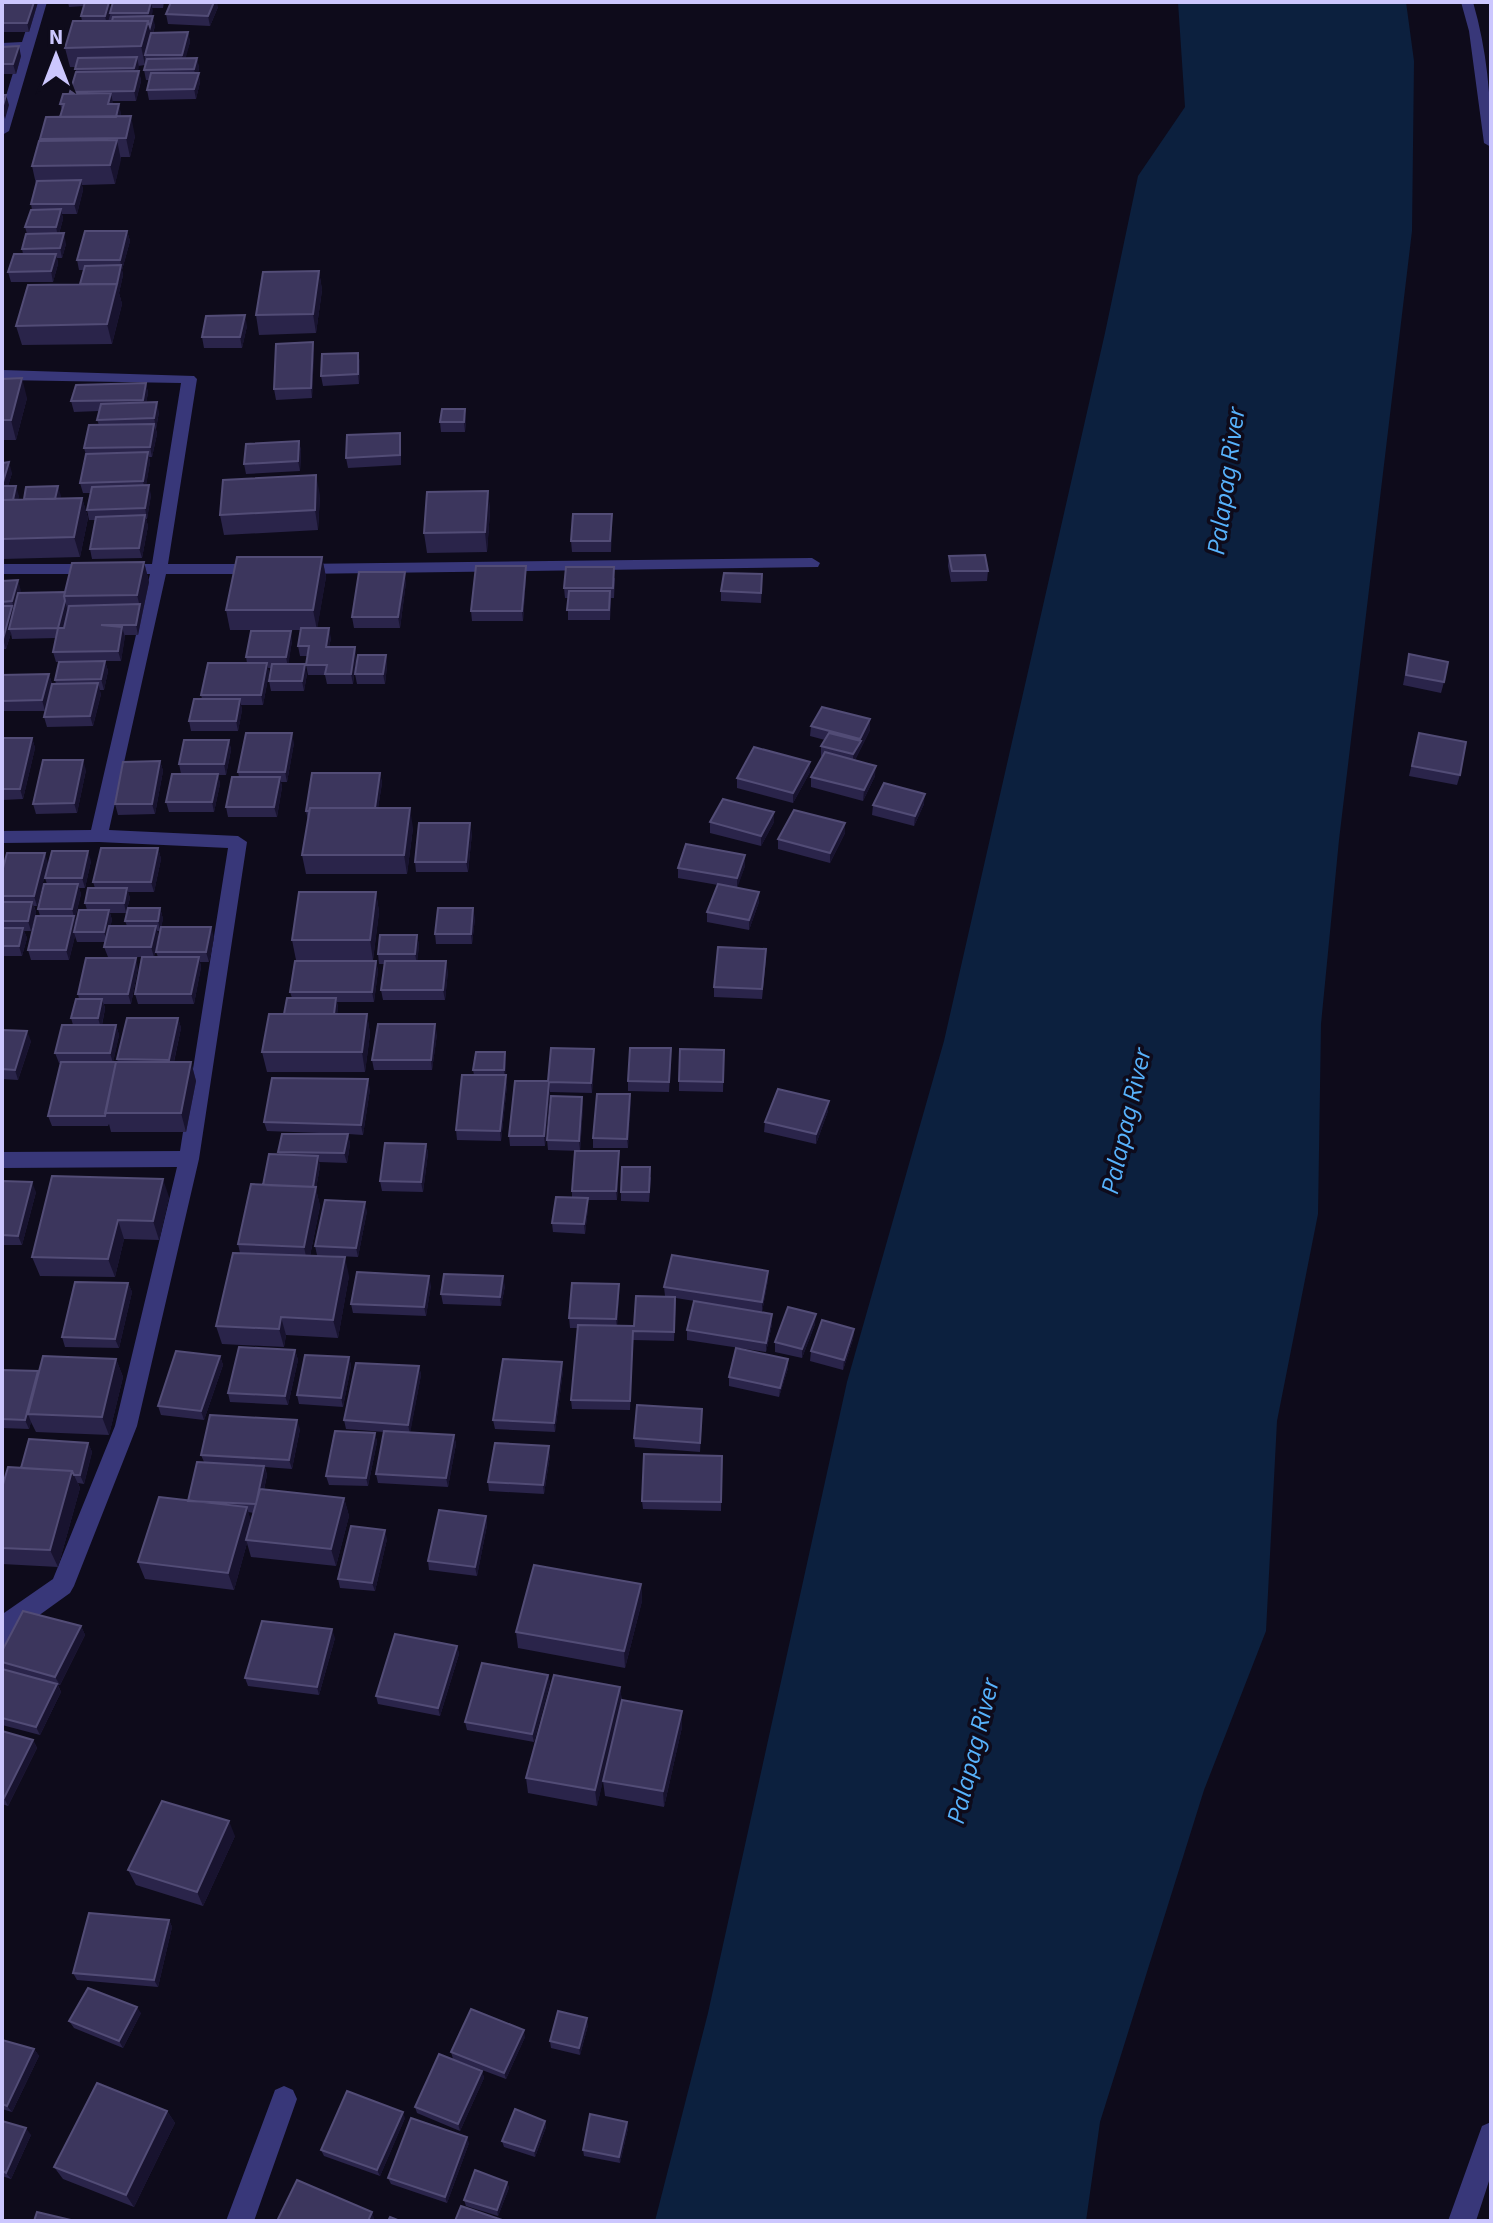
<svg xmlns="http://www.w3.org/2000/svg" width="1493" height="2223" viewBox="0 0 1493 2223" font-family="'Source Sans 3',sans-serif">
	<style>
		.water { fill: #0c203e }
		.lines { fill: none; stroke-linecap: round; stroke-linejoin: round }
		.minor { fill: #383779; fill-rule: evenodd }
		.tertiary { fill: #383779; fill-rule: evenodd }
		.wall { fill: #2a244a; fill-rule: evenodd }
		.shaded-wall { fill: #18132f }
		.building { fill: #3c365d; stroke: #524c76; stroke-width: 2 }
		.labels { text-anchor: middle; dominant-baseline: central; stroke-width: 7; stroke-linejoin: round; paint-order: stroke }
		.water-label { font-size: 26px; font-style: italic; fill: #57b2fc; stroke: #0e0b1b }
	</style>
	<rect width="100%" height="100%" fill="#0e0b1b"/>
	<path class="water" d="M1178,2H1406L1414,61L1412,231L1339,840L1321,1024L1318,1214L1277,1421L1266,1631L1204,1790L1100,2122L1086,2221H655L708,2013L847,1382L944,1041L1105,333L1138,176L1185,107Z"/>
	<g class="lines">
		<path class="minor" d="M35,2H47L9,131L2,135V109L20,50L2,51V43L22,42Z
			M2,370L194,376L197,379L168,564H258L266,569L258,574H166L109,830L238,836L247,842L199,1159L137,1426L74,1586L70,1593L20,1629L10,1643L2,1646L4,1613L53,1579L115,1426L177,1167L2,1168V1152L180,1151L228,848L99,842L2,843V831L91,830L150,574H2V564H152L181,383L2,380Z
			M812,558L820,563L818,567L298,574L290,569L298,564Z
			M284,2086L293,2090L297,2099L254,2221H226L275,2090Z"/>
		<path class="tertiary" d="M1461,2H1473C1487,50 1491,97 1491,147L1484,143L1469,31Z
			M1491,2122V2175L1476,2221H1448L1482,2126Z"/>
	</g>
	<path class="wall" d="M2,2H38L29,32H2Z
		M68,2H109L111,10L113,2H164L163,8H152L151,16L155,26L153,33L188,32L190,42L185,58H197L199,68L198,73L200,82L196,99L149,100L147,90L149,80H146L144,70L145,65L138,66L137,71H139L141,81L136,101H112V104H119L121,117L135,136L130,157H121L115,184L82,185L83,190L77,214H62L63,219L59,234L66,244L62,258H57L58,264L53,282H11L8,272L23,254L22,249L27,234L25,227L32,210L31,204L36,184L32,166L40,139L60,117L62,110L60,104L70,94L76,72V67H70L65,48L82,21L81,16L84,6L69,7Z
		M218,7L210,26L168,24L166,14Z
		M2,47L21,56L16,74H2Z
		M127,231L130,241L122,270L123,275L119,293L122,304L112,344L22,345L16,326L80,284L84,270H79L77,260Z
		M319,271L322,290L316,333L259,335L256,315Z
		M247,326L242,348H204L202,337Z
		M313,342L314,352L312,398L276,400L274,389Z
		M358,353L360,363L359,384L323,386L321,376Z
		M2,379L27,398L16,440H2Z
		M146,383L148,393L146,403L159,412L156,429L157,434L152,457H149L150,462L146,485L151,495L147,519H146L148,526L142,558L92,559L90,549L95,520H89L87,510L90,493H83L80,483L86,455L84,448L99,425L97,420L99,411L74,412L71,401Z
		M466,419L465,432H441L440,422Z
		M299,441L301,451L300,471L246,474L244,464Z
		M401,443V465L348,468L346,458Z
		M2,463L12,473L8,486L19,496L18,499H24L58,486L60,499L82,498L88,518L80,557L2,559Z
		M488,491L490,511L487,552L427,553L424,533Z
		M320,495L318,530L224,535L220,515Z
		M612,524L611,552H572L571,541Z
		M949,556L988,571L987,581L951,582L948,566Z
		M322,557L326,577L317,628L331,638L329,647H355L356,658L353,684H327L325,675H308L306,665L308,656H300L298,646L301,630H230L226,610Z
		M144,562L149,582L138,635H125L121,661H105L108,671L104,690H99L101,694L93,726L47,727L44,717L56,684L55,680L59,662H56L53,652L56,638L12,639L11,633L6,649H2V581L18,580L20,593L65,592Z
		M526,566V577L523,621H472L471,611Z
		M615,578L614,598H611L610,620H568V598H565L564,588Z
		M406,582L400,628H354L352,617Z
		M762,585L761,603L721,601V591Z
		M292,641L288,664L307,674L304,691H271L269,681L272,668H268L269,673L263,705H241L242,710L238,731H191L189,721L202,699L201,695L247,663L246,657Z
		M1409,654L1444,682L1441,693L1403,685Z
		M386,655L387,666L385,684H357L355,674Z
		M49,674L52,684L45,711H2V677Z
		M870,719V730L855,760L875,776L863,801L811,787V777L822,757L821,756V746L825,740L810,736L811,726Z
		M1419,733L1460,775L1457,785L1409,776Z
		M2,738H32L35,748L23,799L2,800Z
		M229,740L231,750L226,775H218L220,784L214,812H169L166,802L181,774L179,764Z
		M294,743L287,782H281L282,787L277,817H228L226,807L239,777L238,772Z
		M160,761L163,771L155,814L118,815L115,804Z
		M86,770L77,813L36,814L33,804Z
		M810,772L793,803L737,788V778Z
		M380,773L382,783L378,808L413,828L407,874H306L302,855L308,821L306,811Z
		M924,804L914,826L872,815L873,805Z
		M774,812V822L761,846L710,833V822Z
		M845,823V833L830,863L778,849V839Z
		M472,833L468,872H416L415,862Z
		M158,848L161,859L154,892H128L130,898L126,913H110L112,920L110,926H127L125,921L160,908L163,919L160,931H157L158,936L154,957H158L156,952L214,937L209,962H200L201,967L194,1004H138L135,994L142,957H108L104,947L106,942H77L75,936L69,960H31L28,950L40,916L38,909L47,884L45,878L91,861L85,888H79L81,894L75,918L76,922L87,910L85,903L95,888L93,882Z
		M2,860L4,864L48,863L37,906H34L36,912L31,931H24L27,938L22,956H2Z
		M745,866L737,887L759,902L749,930L707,922V912L718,885L678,878V868Z
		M376,892L379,912L373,960H296L292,940Z
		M475,918L472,944H436L435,934Z
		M417,935L419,946L417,961L448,971L445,1000H383L381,990L385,964H379L378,954Z
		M766,959L762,999L714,997V987Z
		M376,961L378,971L374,1002H337L338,1008L337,1014H367L370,1034L365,1072H267L262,1052L284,1014L292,998L290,992Z
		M138,968L131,1004H104L105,1009L102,1025H116L119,1035L113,1062H118L117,1059L178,1018L181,1028L174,1062H191L196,1081L186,1132H111L109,1124L108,1126H52L48,1116L61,1063H59L55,1053L73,1025L71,1018L79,999L78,994Z
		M2,1030L31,1041L18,1080L2,1079Z
		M437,1034L432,1070H374L372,1060Z
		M724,1050L723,1092L679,1091V1081Z
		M671,1058L669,1092L628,1091V1081Z
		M594,1059L592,1093L550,1092L545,1146H510L509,1136L548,1081Z
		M506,1062L505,1075L507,1085L501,1141L457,1140L456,1130L474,1075L473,1070Z
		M370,1089L363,1135L348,1134L350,1144L347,1163L319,1162L320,1166L316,1189L320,1206L310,1256L349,1276L338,1338L286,1335L284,1347L222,1344L216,1326L240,1253L238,1244L263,1185L279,1155L278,1152L345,1134L267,1131L264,1122Z
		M630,1094L628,1148H593V1138Z
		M582,1097L583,1107L580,1151L548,1150L547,1140Z
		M828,1111L816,1144L764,1132L765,1122Z
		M426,1144L428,1153L423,1192L382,1191L380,1181Z
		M619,1161L617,1200H588V1208L585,1234L553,1232L552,1223L572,1197V1191Z
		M651,1177L649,1202L621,1201V1192Z
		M2,1181L36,1192L22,1245H2Z
		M169,1197L159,1240L124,1239L115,1277L40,1276L32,1257Z
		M367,1211L358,1257L317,1255L315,1246Z
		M768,1280L762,1312L676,1298L674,1341L633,1340L630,1410L572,1409L571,1400L578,1328H570L569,1318L619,1294L617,1326H634L665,1296L664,1287Z
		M128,1283L132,1292L119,1348L65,1347L62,1337Z
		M431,1285L426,1316L353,1313L351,1304Z
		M505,1286L501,1306L443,1304L441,1294Z
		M772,1324L766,1352L687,1340V1330Z
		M815,1324L802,1358L775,1352V1342Z
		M854,1329L853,1339L843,1370L810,1361L811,1351Z
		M295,1350L298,1360L288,1405L230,1402L228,1393Z
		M220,1356L223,1365L204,1420L161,1415L158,1406Z
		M349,1357L351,1366L343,1407L299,1404L297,1395Z
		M116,1359L123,1377L109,1435L36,1432L31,1422L29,1429L2,1428V1370L38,1371L39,1373Z
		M419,1366L421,1375L410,1432L454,1435L456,1444L448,1487L378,1483L376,1474L384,1432L346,1429L344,1420Z
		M788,1368L779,1397L729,1386V1377Z
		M563,1371L555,1432L495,1429L493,1420Z
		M702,1418L700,1452L635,1447L634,1438Z
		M300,1429L292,1469L265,1467L267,1475L264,1490L344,1498L349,1516L336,1566L251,1557L247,1543L234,1590L145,1579L138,1562L188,1501L204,1462L201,1455ZM248,1512L254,1513L251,1522Z
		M375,1433L377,1442L368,1486L329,1485L326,1476Z
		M88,1443L92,1452L84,1484L78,1483L80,1488L58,1567L2,1564V1488L21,1468Z
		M550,1455L544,1494L489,1491L488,1482Z
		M722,1456L721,1511L643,1509L642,1501Z
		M486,1516L487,1525L477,1576L429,1570L428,1561Z
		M387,1539L375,1591L340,1588L338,1579Z
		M641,1584L642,1601L625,1668L518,1648L516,1632Z
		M81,1626L85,1635L60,1685H58L61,1692L40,1735L2,1725V1651Z
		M335,1638L319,1695L248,1686L245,1678Z
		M457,1646L459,1654L440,1716L378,1704L376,1696Z
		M548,1675L550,1683L534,1742L467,1730L465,1722Z
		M620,1687L622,1702L682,1711V1727L664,1807L605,1796L603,1781L606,1766L597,1806L528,1793L526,1778Z
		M2,1731L33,1740L37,1748L8,1806L2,1804Z
		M235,1836L203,1906L136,1885L128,1870Z
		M169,1920L172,1927L158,1987L77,1980L73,1973Z
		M141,2013L123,2048L74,2028L69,2021Z
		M588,2025L580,2055L551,2048L550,2041Z
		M525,2037L506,2079L453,2059L451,2052Z
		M2,2040L34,2049L39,2056L12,2112L2,2109Z
		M482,2071L484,2078L460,2131L417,2113L415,2107Z
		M167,2111L175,2123L134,2207L63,2179L54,2167Z
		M405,2118L380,2176L324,2156L321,2150Z
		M2,2121L31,2135L11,2179L2,2176Z
		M545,2121L546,2127L535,2157L504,2147L502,2141Z
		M627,2122L628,2128L620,2163L584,2156L583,2150Z
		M469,2143L447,2203L391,2184L388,2178Z
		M507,2182L509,2188L498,2216L466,2206L464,2200Z"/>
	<path class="shaded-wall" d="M34,2H38L29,32L27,23Z
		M109,2L111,12L107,25L105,16Z
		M151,2L153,11L150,22L148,13Z
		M214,2H217L218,7L210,26L208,16Z
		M153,16L155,26L145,55V65L141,46L148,21Z
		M188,32L190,42L184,65L182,55Z
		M19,46L21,56L16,74L13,64Z
		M137,57L139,67L136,78L134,68Z
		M197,58L199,68L196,79L194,69Z
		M139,71L141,81L136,101L134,91Z
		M199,73L200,82L196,99L194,89Z
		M111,93L113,103L110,114L108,104Z
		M6,95L9,105L5,119L2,109Z
		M119,104L121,114L116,134L114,124Z
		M131,116L135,136L130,157L126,138Z
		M117,140L121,160L115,184L110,165Z
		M81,180L83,190L77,214L74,204Z
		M61,209L63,219L58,237L56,227Z
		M127,231L130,241L122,270L120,260Z
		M64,233L66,244L62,258L60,248Z
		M56,254L58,264L53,282L51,271Z
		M121,265L123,275L119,293L122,304L112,344L107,324Z
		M319,271L322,290L316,333L313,314Z
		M245,315L247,326L242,348L240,337Z
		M313,342L314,352L312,398L311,388Z
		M358,353L360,363L359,384L358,374Z
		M22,378L27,398L16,440L11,420Z
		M146,383L148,393L145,410L143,400Z
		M157,402L159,412L156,428L154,418Z
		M465,409L466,419L465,432L464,422Z
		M154,424L157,434L152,457L150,447Z
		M299,441L301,451L300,471L298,461Z
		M148,452L150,462L145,492L143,481Z
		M9,462L12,473L6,493L3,482Z
		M316,475L320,495L318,530L315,510Z
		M149,485L151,495L147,519L145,508Z
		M16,486L19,496L14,517L11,507Z
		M58,486L61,496L57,515L54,504Z
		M488,491L490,511L487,552L485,532Z
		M82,498L88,518L80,557L74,537Z
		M145,515L148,526L142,558L139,548Z
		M322,557L326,577L317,630L313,610Z
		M144,562L149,582L142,615L137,595Z
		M526,566V577L523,621L522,611Z
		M405,572L406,582L400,628L398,617Z
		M18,580L21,591L15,612L12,601Z
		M65,601L68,611L61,638L58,628Z
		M140,604L142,615L138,635L136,625Z
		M12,606L15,616L9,629L11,633L6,649L3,639Z
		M122,627L125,637L121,661L118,651Z
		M329,628L331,638L327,658L326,647Z
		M291,631L292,641L288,668L286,657Z
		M355,647L356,658L353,684L351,674Z
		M386,655L387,666L385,684L383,674Z
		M105,661L108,671L104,690L101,679Z
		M267,663L269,673L263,705L261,695Z
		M305,664L307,674L304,691L302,681Z
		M49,674L52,684L45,711L42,700Z
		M98,683L101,694L93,726L90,716Z
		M240,699L242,710L238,731L236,721Z
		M870,719V730L853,764V754Z
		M292,733L294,743L287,782L285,772Z
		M32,738L35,748L23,799L20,789Z
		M229,740L231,750L226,775L224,764Z
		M83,760L86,770L77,813L74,803Z
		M160,761L163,771L155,814L152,804Z
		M810,762V772L793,803V793Z
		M876,766L875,776L863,801L864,790Z
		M380,773L382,783L376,821L375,811Z
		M218,774L220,784L214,812L212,802Z
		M280,777L282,787L277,817L274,807Z
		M925,794L924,804L914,826L915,816Z
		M410,808L413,828L407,874L404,855Z
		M774,812V822L761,846V836Z
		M470,823L472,833L468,872L466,862Z
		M845,823V833L830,863V853Z
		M158,848L161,859L154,892L151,882Z
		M88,851L91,861L85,888L82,878Z
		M45,853L48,863L37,906L34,896Z
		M745,855V866L737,889V878Z
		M78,884L81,894L75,918L78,926L74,932L75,936L69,960L66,950L74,917L72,909Z
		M127,888L130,898L126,913L124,903Z
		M376,892L379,912L373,960L370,940Z
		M759,892V902L749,930V920Z
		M32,902L36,912L31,931L28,921Z
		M160,908L163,919L160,931L158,921Z
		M473,908L475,918L472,944L471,934Z
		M109,910L112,920L107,942L104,932Z
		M156,926L158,936L154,957L151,947Z
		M211,927L214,937L209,962L206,952Z
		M23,928L27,938L22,956L19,946Z
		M417,935L419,946L417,964L415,954Z
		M199,957L201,967L194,1004L191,994Z
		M136,958L138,968L131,1004L128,994Z
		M376,961L378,971L374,1002L372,992Z
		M446,961L448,971L445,1000L443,990Z
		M336,998L338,1008L335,1028L333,1018Z
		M102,999L105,1009L101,1028L98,1018Z
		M367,1014L370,1034L365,1072L362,1052Z
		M178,1018L181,1028L172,1070L169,1060Z
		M435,1024L437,1034L432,1070L431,1060Z
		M116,1025L119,1035L113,1063L110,1053Z
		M27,1031L31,1041L18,1080L15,1070Z
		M594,1049V1059L592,1093L591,1083Z
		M505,1052L506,1062L505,1080L504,1070Z
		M191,1062L196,1081L186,1132L181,1113Z
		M506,1075L507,1085L501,1141L500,1131Z
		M368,1079L370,1089L363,1135L361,1125Z
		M549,1082L550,1092L545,1146L544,1136Z
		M630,1094L631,1104L628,1148L627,1139Z
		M582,1097L583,1107L580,1151L579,1141Z
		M829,1101L828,1111L816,1144V1134Z
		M348,1134L350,1144L347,1163L344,1153Z
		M426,1144L428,1153L423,1192L421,1182Z
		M619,1151V1161L617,1200L616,1191Z
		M318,1156L320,1166L316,1189L320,1206L308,1266L304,1247Z
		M163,1179L169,1197L159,1240L153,1221Z
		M32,1182L36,1192L22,1245L18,1236Z
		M588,1198V1208L585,1234L584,1224Z
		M365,1202L367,1211L358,1257L356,1248Z
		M118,1220L124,1239L115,1277L108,1259Z
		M345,1257L349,1276L338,1338L333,1320Z
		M768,1271V1280L762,1312V1302Z
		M429,1276L431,1285L426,1316L424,1307Z
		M503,1276L505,1286L501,1306L500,1297Z
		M128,1283L132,1292L119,1348L115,1339Z
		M619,1284V1294L617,1328L616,1319Z
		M772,1314V1324L766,1352V1343Z
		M816,1314L815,1324L802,1358V1349Z
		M281,1317L286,1335L284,1347L279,1329Z
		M854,1329L853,1339L843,1370L844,1360Z
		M295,1350L298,1360L288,1405L285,1396Z
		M220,1356L223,1365L204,1420L201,1411Z
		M349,1357L351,1366L343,1407L341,1398Z
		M116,1359L123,1377L109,1435L102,1417Z
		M788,1359V1368L779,1397L780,1388Z
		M562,1362L563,1371L555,1432L554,1423Z
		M419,1366L421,1375L410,1434L408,1425Z
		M38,1371L42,1380L28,1414L31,1422L29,1429L25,1420Z
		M297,1420L300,1429L292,1469L289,1460Z
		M375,1433L377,1442L368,1486L366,1478Z
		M454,1435L456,1444L448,1487L446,1478Z
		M88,1443L92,1452L84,1484L80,1475Z
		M549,1446L550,1455L544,1494L543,1485Z
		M264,1466L267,1475L259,1513L256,1504Z
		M72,1471L80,1488L58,1567L50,1550Z
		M344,1498L349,1516L336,1566L331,1549Z
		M247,1507L252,1525L246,1540L247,1543L234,1590L228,1573Z
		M486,1516L487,1525L477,1576L475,1567Z
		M385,1530L387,1539L375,1591L372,1583Z
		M641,1584L642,1601L625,1668L624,1651Z
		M81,1626L85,1635L60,1685L55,1677Z
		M332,1629L335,1638L319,1695L317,1687Z
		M457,1646L459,1654L440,1716L438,1708Z
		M548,1675L550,1683L534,1742L532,1734Z
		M57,1684L61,1692L40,1735L36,1727Z
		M620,1687L622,1703L597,1806L595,1790Z
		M682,1711V1727L664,1807L663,1791Z
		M33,1740L37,1748L8,1806L4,1798Z
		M229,1821L235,1836L203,1906L197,1892Z
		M169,1920L172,1927L158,1987L154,1980Z
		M137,2007L141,2013L123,2048L119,2041Z
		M587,2018L588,2025L580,2055L579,2048Z
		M524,2030L525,2037L506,2079L504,2073Z
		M34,2049L39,2056L12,2112L7,2106Z
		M482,2071L484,2078L460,2131L458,2124Z
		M167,2111L175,2123L134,2207L126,2195Z
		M403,2112L405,2118L380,2176L377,2170Z
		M545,2121L546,2127L535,2157L534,2151Z
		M627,2122L628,2128L620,2163L619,2157Z
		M26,2128L31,2135L11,2179L6,2173Z
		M467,2137L469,2143L447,2203L445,2197Z
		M507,2182L509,2188L498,2216L497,2210Z
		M372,2212L375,2221H368Z"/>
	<path class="building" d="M2,2H34L27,23H2Z
		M85,2H109L105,16H81Z
		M113,2H151L148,13H110Z
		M171,2H214L208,16L166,14Z
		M153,16L150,27L148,21H112L113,17Z
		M73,21H148L141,46L65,48Z
		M188,32L182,55H145L151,33Z
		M19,46L13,64H2V47Z
		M137,57L134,68L75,69L78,58Z
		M197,58L194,69L144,70L147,59Z
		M139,71L134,91L70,92L76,72Z
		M151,73H199L194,89L147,90Z
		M111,93L108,104H119L116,117H60L64,104H60L63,94Z
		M2,95H6L2,109Z
		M131,116L126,138L40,139L46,117Z
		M117,140L110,165L32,166L39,141Z
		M81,180L74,204H31L37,181Z
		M61,209L56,227H25L31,210Z
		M85,231H127L120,260H77Z
		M64,233L60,248L22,249L26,234Z
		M14,254H56L51,271L8,272Z
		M121,265L117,284H80L85,266Z
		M319,271L313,314L256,315L263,272Z
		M117,284L107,324L16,326L28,285Z
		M245,315L240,337H202L206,316Z
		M313,342L311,388L274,389L276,344Z
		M358,353V374L321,376L322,354Z
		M22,378L11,420H2V379Z
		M146,383L143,400L71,401L76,385Z
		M157,402L154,418L97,420L101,404Z
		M442,409H465L464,422H440Z
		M154,424L150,447L84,448L89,425Z
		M400,433V455L346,458L347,435Z
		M299,441L298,461L244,464L246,444Z
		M148,452L143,481L80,483L86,454Z
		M9,462L3,482H2V463Z
		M316,475L315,510L220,515L223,480Z
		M149,485L145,508L87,510L92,487Z
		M2,486H16L13,500H2Z
		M58,486L55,499H24L26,487Z
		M488,491L485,532L424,533L427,492Z
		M82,498L74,537L2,539V500Z
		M573,514H612L610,541H571Z
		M145,515L139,548L90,549L96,517Z
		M985,555L988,571H952L949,556Z
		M237,557H322L313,610H226Z
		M144,562L137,595L64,596L72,563Z
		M476,566H526L522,611H471Z
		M566,567H614L613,588H564Z
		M359,572H405L398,617H352Z
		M724,573L762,574L761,593L721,591Z
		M18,580L12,601L2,602V581Z
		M569,591H610L609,610H567Z
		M65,592L64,596L65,601L58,628L9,629L18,593Z
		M140,604L136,625H101L122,627L118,651L53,652L58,628H64L69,606Z
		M2,606H12L3,639H2Z
		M301,628H329L326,647H355L351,674H325L327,665H306L309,646H298Z
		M251,631H291L286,657H246Z
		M1409,654L1448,662L1444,682L1406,675Z
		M358,655H386L383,674H355Z
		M105,661L101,679L55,680L59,662Z
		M208,663H267L261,695H201Z
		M272,664H305L302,681H269Z
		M49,674L42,700L2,701V675Z
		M98,683L90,716L44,717L52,684Z
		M194,699H240L236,721H189Z
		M822,707L870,719L860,739L811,726Z
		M246,733H292L285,772H238Z
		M829,733L861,741L853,754L821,746Z
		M1419,733L1466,742L1460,775L1412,766Z
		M2,738H32L20,789H2Z
		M184,740H229L224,764H179Z
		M754,747L810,762L793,793L737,778Z
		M825,752L876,766L864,790L811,777Z
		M43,760H83L74,803L33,804Z
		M160,761L152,804H115L123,762Z
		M312,773H380L375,808H310L309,811H306Z
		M172,774H218L212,802H166Z
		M232,777H280L274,807H226Z
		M884,783L925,794L915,816L873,805Z
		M723,799L774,812L761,836L710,822Z
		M310,808H410L404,855H302Z
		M794,810L845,823L830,853L778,839Z
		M419,823H470L466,862H415Z
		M686,844L745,855L737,878L678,868Z
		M101,848H158L151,882H93Z
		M52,851H88L82,878H45Z
		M7,853H45L34,896H2V872Z
		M44,884H78L72,909H38Z
		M718,884L759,892L749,920L707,912Z
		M88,888H127L124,903H85Z
		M299,892H376L370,940H292Z
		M2,902H32L28,921H2Z
		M128,908H160L158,921H125Z
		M438,908H473L471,934H435Z
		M79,910H109L104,932H74Z
		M36,916H74L66,950H28Z
		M109,926H156L151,947H104Z
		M161,927H211L206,952H156Z
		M2,928H23L19,946H2Z
		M380,935H417L415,954H378Z
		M718,947L766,949L762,989L714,987Z
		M142,957H199L191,994H135Z
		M86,958H136L128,994H78Z
		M295,961H376L372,992H290Z
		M385,961H446L443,990H381Z
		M287,998H336L334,1014H284Z
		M76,999H102L98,1018H71Z
		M269,1014H367L362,1052H262Z
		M127,1018H178L169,1060L117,1059Z
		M378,1024H435L431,1060H372Z
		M62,1025H116L110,1053H55Z
		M2,1030L27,1031L15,1070L2,1069Z
		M551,1048L594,1049L591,1083L549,1082L544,1136H509L515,1081H548Z
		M630,1048H671L669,1082L628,1081Z
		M680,1049L724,1050L723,1082L679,1081Z
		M476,1052H505L504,1070H473Z
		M61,1062H116L105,1116H48Z
		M116,1062H191L181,1113H105Z
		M462,1075H506L500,1131L456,1130Z
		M272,1078L368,1079L361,1125L264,1122Z
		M778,1089L829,1101L816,1134L765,1122Z
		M597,1094H630L627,1139L593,1138Z
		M551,1096L582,1097L579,1141L547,1140Z
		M282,1134H348L344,1153L278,1152Z
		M385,1143L426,1144L421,1182L380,1181Z
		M575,1151H619L616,1191H572Z
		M269,1154L318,1156L313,1187L263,1185Z
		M622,1167H650L649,1192H621Z
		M52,1176L163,1179L153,1221L118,1220L108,1259L32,1257Z
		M2,1181L32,1182L18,1236L2,1235Z
		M251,1184L316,1187L304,1247L238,1244Z
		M556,1197L588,1198L584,1224L552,1223Z
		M325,1200L365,1202L356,1248L315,1246Z
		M233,1253L345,1257L333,1320L281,1317L279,1329L216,1326Z
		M672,1255L768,1271L762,1302L664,1287Z
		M357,1272L429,1276L424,1307L351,1304Z
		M444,1274L503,1276L500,1297L441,1294Z
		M75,1282L128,1283L115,1339L62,1337Z
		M572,1283L619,1284L616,1319L569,1318Z
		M636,1296L675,1297L674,1332L633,1331L630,1401L571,1400L578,1325L634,1326Z
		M694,1301L772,1314L766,1343L687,1330Z
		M788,1307L816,1314L802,1349L775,1342Z
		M822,1320L854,1329L844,1360L811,1351Z
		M239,1347L295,1350L285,1396L228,1393Z
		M736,1348L788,1359L780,1388L729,1377Z
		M176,1351L220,1356L201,1411L158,1406Z
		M305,1355L349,1357L341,1398L297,1395Z
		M43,1356L116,1359L102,1417L28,1414Z
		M503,1359L562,1362L554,1423L493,1420Z
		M356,1363L419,1366L408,1425L344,1420Z
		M2,1370L38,1371L25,1420L2,1419Z
		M637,1405L702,1409L700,1443L634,1438Z
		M210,1415L297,1420L289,1460L201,1455Z
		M335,1431L375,1433L366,1478L326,1476Z
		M384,1431L454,1435L446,1478L376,1474Z
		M29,1439L88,1443L80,1475H74L72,1471L21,1468Z
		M495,1443L549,1446L543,1485L488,1482Z
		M644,1454L722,1456L721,1502L642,1501Z
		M197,1462L264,1466L256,1504L188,1501Z
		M8,1467L72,1471L50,1550L2,1548V1488Z
		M260,1489L344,1498L331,1549L246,1540Z
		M159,1497L247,1507L228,1573L138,1562Z
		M439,1510L486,1516L475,1567L428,1561Z
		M351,1526L385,1530L372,1583L338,1579Z
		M534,1565L641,1584L624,1651L516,1632Z
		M23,1611L81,1626L55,1677L2,1662V1651Z
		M262,1621L332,1629L317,1687L245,1678Z
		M395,1634L457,1646L438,1708L376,1696Z
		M482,1663L548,1675L532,1734L465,1722Z
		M2,1669L57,1684L36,1727L2,1718Z
		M554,1675L620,1687L595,1790L526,1778Z
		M622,1700L682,1711L663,1791L603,1781Z
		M2,1731L33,1740L4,1798L2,1797Z
		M162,1801L229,1821L197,1892L128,1870Z
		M89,1913L169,1920L154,1980L73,1973Z
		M88,1988L137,2007L119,2041L69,2021Z
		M471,2009L524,2030L504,2073L451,2052Z
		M558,2011L587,2018L579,2048L550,2041Z
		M2,2040L34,2049L7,2106L2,2104Z
		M439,2054L482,2071L458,2124L415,2107Z
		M97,2083L167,2111L126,2195L54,2167Z
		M347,2091L403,2112L377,2170L321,2150Z
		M515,2109L545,2121L534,2151L502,2141Z
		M590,2114L627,2122L619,2157L583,2150Z
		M411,2118L467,2137L445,2197L388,2178Z
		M2,2121L26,2128L6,2173L2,2171Z
		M475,2170L507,2182L497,2210L464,2200Z
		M297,2180L372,2212L368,2221H277Z
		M461,2206L505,2221H455Z
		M37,2212L75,2221H34Z
		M390,2217L400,2221H388Z"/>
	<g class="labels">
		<g class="water-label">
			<text transform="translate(1226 481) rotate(-82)">Palapag River</text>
			<text transform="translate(1126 1121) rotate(-77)">Palapag River</text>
			<text transform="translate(973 1751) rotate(-76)">Palapag River</text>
		</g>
	</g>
	<rect width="1493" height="2223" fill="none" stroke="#ccc7fe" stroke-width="8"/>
	<g transform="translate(56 56)" stroke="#0e0b1b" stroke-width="6" paint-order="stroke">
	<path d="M0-6L14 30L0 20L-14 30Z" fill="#ccc7fe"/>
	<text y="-12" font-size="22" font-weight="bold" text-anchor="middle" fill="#ccc7fe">N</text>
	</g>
</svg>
